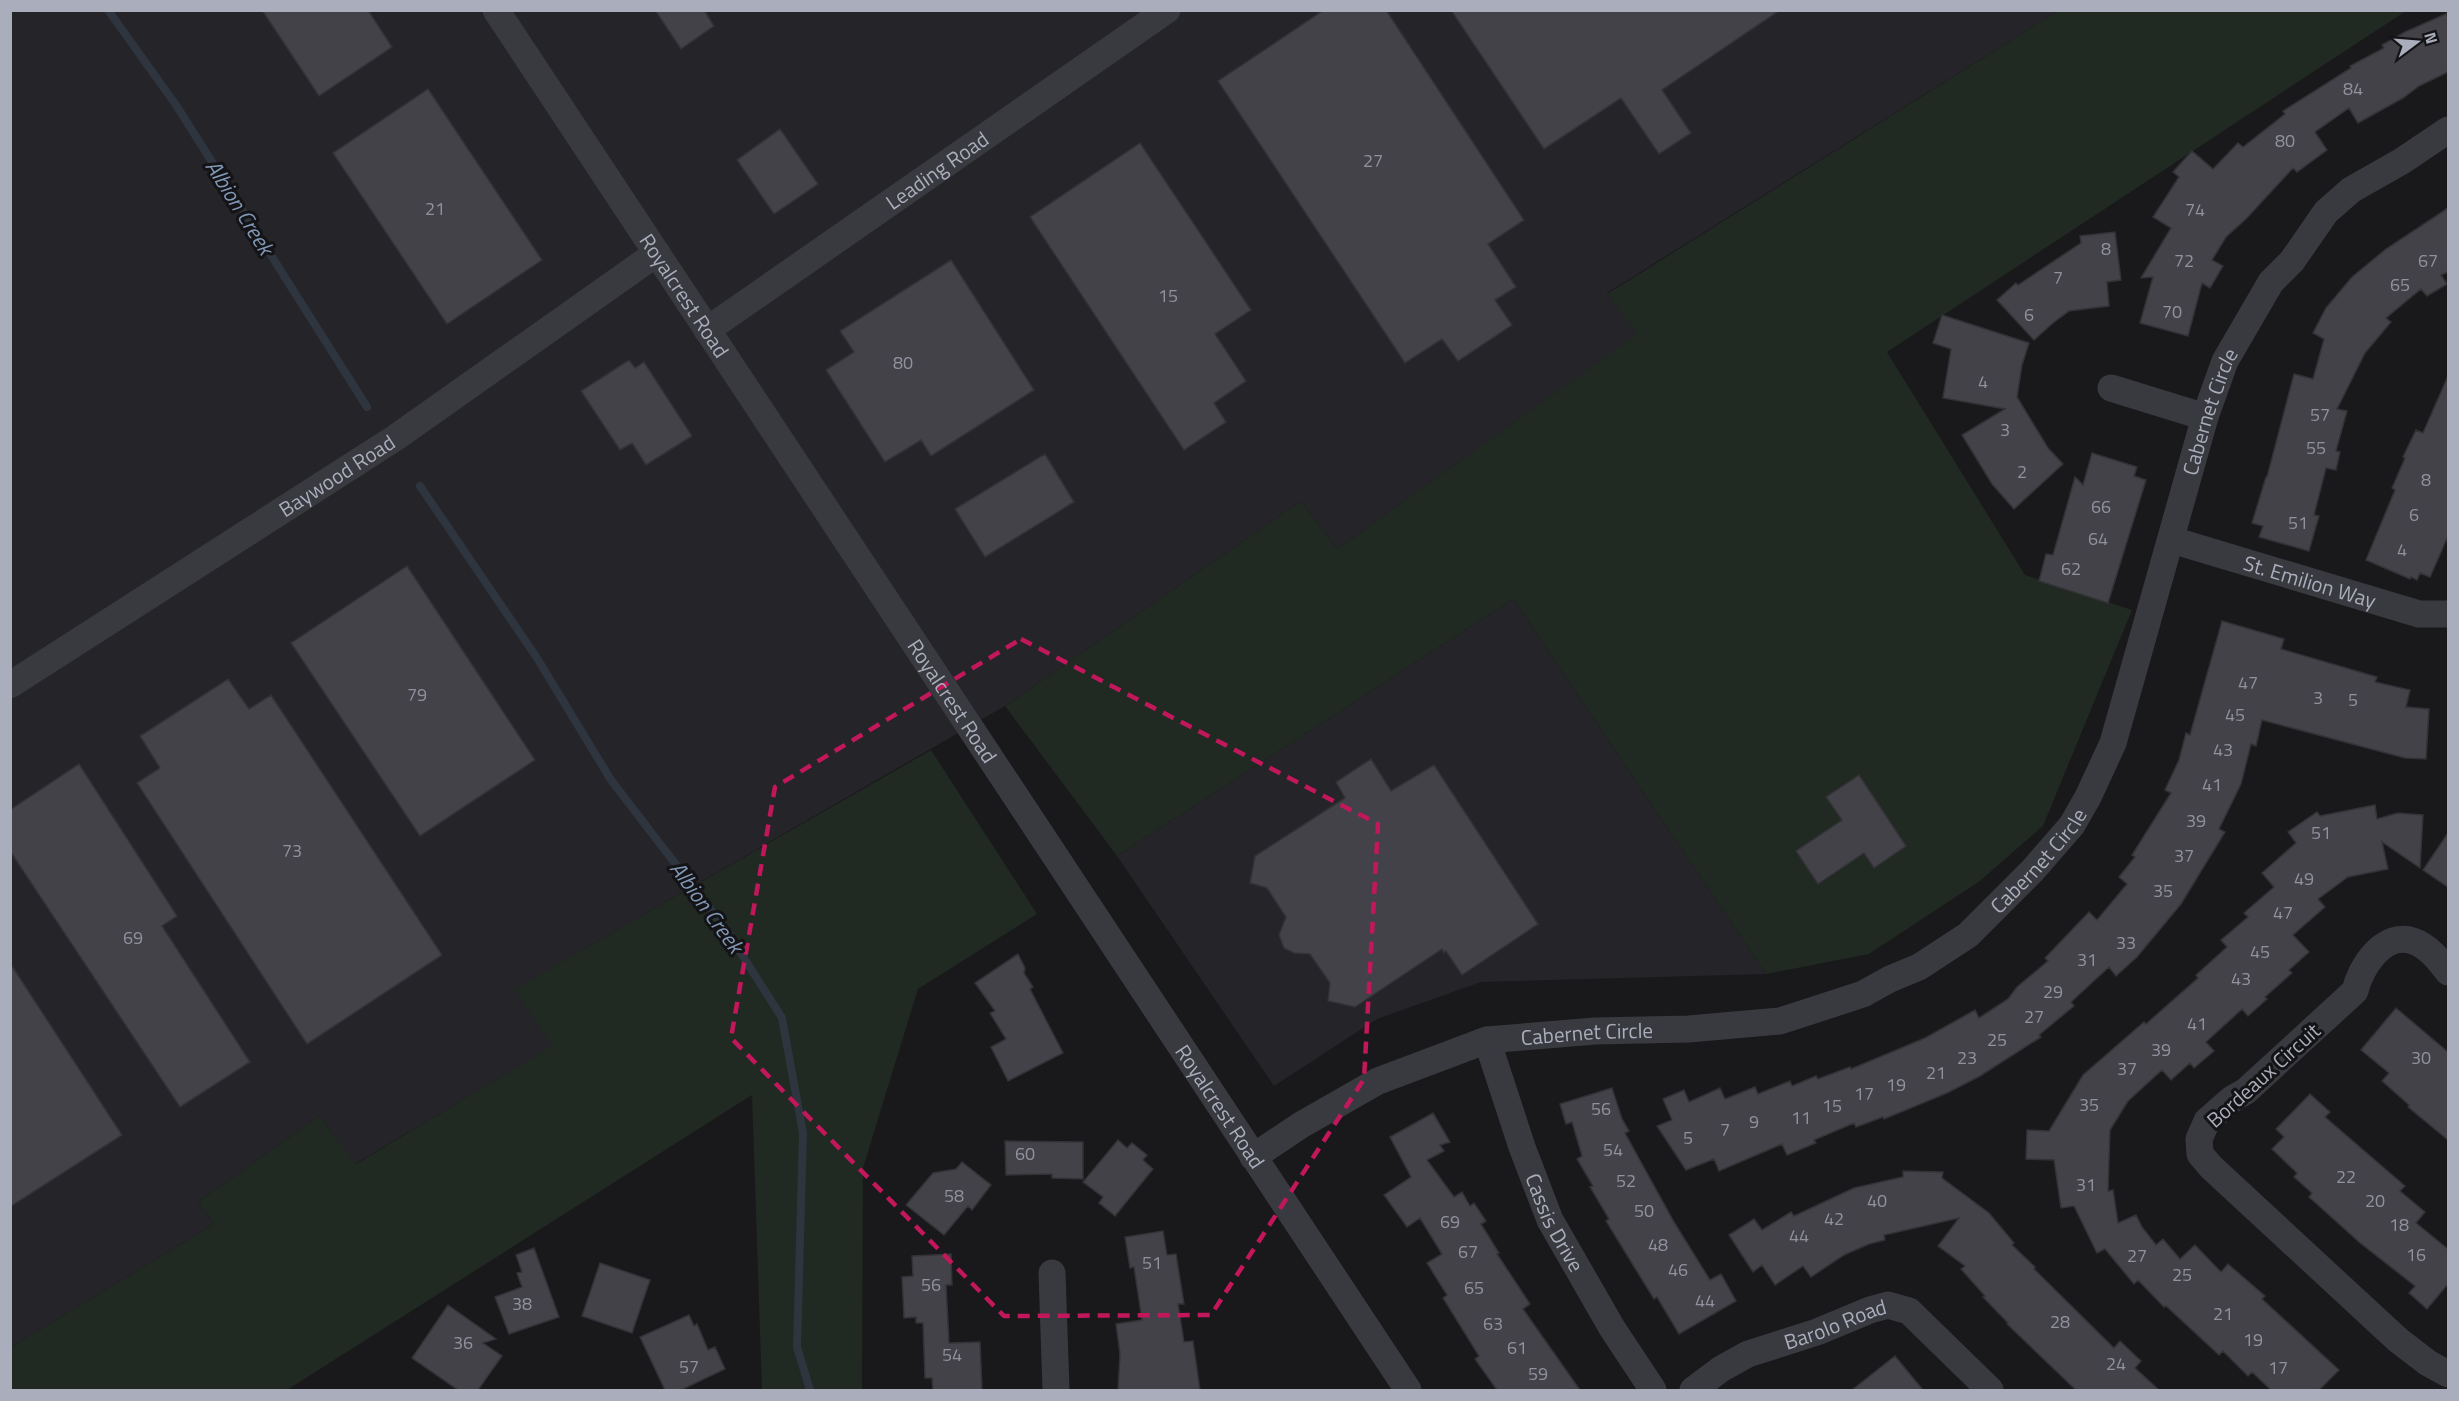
<svg xmlns="http://www.w3.org/2000/svg" width="2459" height="1401" viewBox="0 0 2459 1401" font-family="'Titillium Web',sans-serif">
	<style>
		.built { fill: #252428 }
		.green { fill: #202922 }
		.lines { fill: none; stroke-linecap: round; stroke-linejoin: round }
		.stream { stroke: #2e353f; stroke-width: 8 }
		.building { fill: #434248; stroke: #333237; stroke-width: 1.5 }
		.minor { stroke: #393a40; stroke-width: 27 }
		.marked { fill: none; stroke: #c2185b; stroke-width: 4.5; stroke-dasharray: 12 8; stroke-linejoin: round }
		.labels { text-anchor: middle; dominant-baseline: central; stroke-width: 6; stroke-linejoin: round; paint-order: stroke }
		.number-label { font-size: 18px; fill: #90929e }
		.street-label { font-size: 21px; fill: #aaadbb; stroke: #141316 }
		.water-label { font-size: 22px; font-style: italic; fill: #8197b6; stroke: #141316 }
	</style>
	<rect width="100%" height="100%" fill="#19181b"/>
	<path class="built" d="M11,11H2058L1607,293L1638,334L1337,549L1301,501L1005,706L515,989L553,1046L355,1164L319,1116L198,1202L214,1224L11,1347Z
		M1513,599L1766,974L1481,982L1377,1019L1274,1086L1117,856Z"/>
	<path class="green" d="M2058,11H2406L1887,352L2025,575L2132,610L2043,826L1980,881L1869,954L1766,974L1513,599L1117,856L1005,706L1301,501L1337,549L1637,334L1607,294Z
		M931,750L1037,914L918,989L863,1168L862,1390H762L752,1095L287,1390H11V1347L214,1224L198,1202L319,1116L356,1164L552,1046L514,989Z"/>
	<g class="lines">
		<path class="stream" d="M108,10L176,105L367,407
			M420,486L537,658L611,780L727,931L782,1018L803,1133L797,1347L810,1390"/>
	</g>
	<path class="building" d="M262,10H368L392,47L319,96Z
		M655,10H704L714,26L681,49Z
		M1324,10H1386L1524,220L1488,244L1516,287L1495,300L1512,325L1458,361L1442,339L1405,363L1218,81Z
		M1451,10H1780L1662,90L1691,133L1659,154L1621,98L1544,149Z
		M2448,13V72L2419,86L2403,98L2358,123L2349,108L2315,132L2327,150L2297,172L2293,168L2247,218L2226,237L2212,260L2223,266L2210,288L2202,283L2188,336L2140,323L2153,277L2141,278L2171,228L2153,217L2179,177L2173,172L2192,151L2213,169L2238,143L2243,147L2285,114L2283,111L2351,68L2350,66L2384,48L2382,45L2405,32Z
		M428,89L542,260L447,324L333,153Z
		M780,129L818,184L774,214L737,160Z
		M1140,143L1251,310L1215,334L1246,381L1214,403L1226,422L1184,450L1030,217Z
		M2448,208V272L2441,275L2447,284L2427,296L2421,289L2386,318L2391,322L2365,353L2337,409L2347,411L2336,451L2340,452L2336,470L2326,468L2314,515L2319,516L2309,551L2259,537L2263,526L2252,523L2266,477H2267L2294,374L2313,379L2324,339L2313,333L2326,308L2352,277L2386,249Z
		M2115,232L2121,280L2107,282L2109,306L2069,311L2053,323L2034,340L1997,300L2016,283L2018,285L2081,243L2080,236Z
		M951,260L1034,390L931,456L921,440L885,462L826,370L854,352L840,331Z
		M1942,315L2029,343L2022,365L2017,397L2048,448L2063,464L2014,509L1992,484L1962,435L2005,409L1943,398L1951,349L1933,343Z
		M629,360L635,368L644,362L692,436L646,465L632,443L620,450L581,391Z
		M2448,376V536L2430,577L2420,573L2417,580L2411,577L2410,579L2366,560L2395,490L2392,488L2405,458L2403,457L2416,430L2423,433Z
		M2092,453L2137,467L2134,476L2146,480L2108,603L2039,581L2046,554L2053,555L2075,477L2083,485Z
		M1045,454L1074,502L985,557L955,509Z
		M407,566L535,760L420,836L291,643Z
		M2222,621L2284,639L2281,649L2377,677L2375,682L2410,690L2406,707L2429,709L2426,759L2405,758L2262,720L2256,746L2251,744L2241,784L2219,829L2225,832L2181,904L2137,957L2116,976L2109,967L2071,1002L2074,1006L2039,1035L2041,1037L1980,1076L1947,1093L1884,1119L1883,1117L1856,1127L1854,1123L1814,1140L1816,1143L1787,1155L1782,1144L1719,1171L1714,1159L1686,1170L1657,1126L1672,1120L1663,1099L1684,1090L1689,1102L1720,1088L1725,1099L1755,1087L1758,1094L1790,1081L1792,1086L1816,1076L1818,1079L1850,1067L1851,1069L1925,1038L1975,1010L1979,1018L2008,999L2017,987L2048,961L2045,958L2089,912L2097,920L2127,884L2119,877L2135,857L2132,855L2171,793L2165,790L2179,760L2186,733L2190,735Z
		M228,679L249,709L271,695L442,955L307,1044L137,783L160,768L140,736Z
		M1371,759L1391,791L1434,765L1538,924L1462,975L1446,951L1444,953L1442,949L1355,1007L1328,1001L1330,983L1310,954L1294,953L1284,948L1279,935L1286,917L1267,888L1250,883L1255,856L1345,798L1336,782Z
		M79,764L177,916L162,926L250,1062L180,1107L10,851V810Z
		M1859,775L1906,846L1874,868L1864,853L1818,884L1796,851L1842,820L1826,797Z
		M2375,805L2377,819L2398,813L2423,815L2420,868L2382,842L2388,869L2348,877L2318,899L2325,907L2293,935L2309,952L2289,970L2292,973L2265,997L2267,999L2248,1016L2242,1009L2206,1042L2214,1051L2194,1068L2190,1063L2171,1080L2162,1070L2128,1101L2110,1130L2108,1191L2113,1190L2118,1223L2136,1215L2142,1227L2156,1245L2163,1239L2180,1259L2195,1245L2221,1272L2228,1264L2265,1296L2262,1299L2339,1370L2319,1390H2271L2252,1372L2248,1376L2223,1351L2219,1355L2166,1306L2164,1307L2138,1280L2134,1284L2105,1249L2097,1253L2074,1206L2061,1208L2054,1160L2026,1159L2027,1130L2049,1131L2083,1075L2144,1022L2146,1024L2198,978L2196,975L2227,947L2221,940L2248,917L2244,913L2274,887L2262,873L2296,843L2288,832L2317,812L2320,816Z
		M2448,833V887L2423,870Z
		M1018,954L1025,968L1024,973L1033,987L1030,989L1063,1053L1008,1081L991,1047L1006,1039L990,1013L995,1011L975,983Z
		M10,963L122,1135L10,1207Z
		M2396,1008L2448,1052V1140L2408,1107L2409,1105L2382,1081L2389,1073L2361,1050Z
		M1612,1088L1622,1119L1629,1131L1625,1133L1674,1222L1710,1280L1721,1274L1736,1301L1679,1334L1657,1297L1654,1299L1606,1221L1609,1219L1590,1187L1593,1186L1577,1159L1582,1156L1572,1122L1566,1124L1560,1104Z
		M2310,1094L2330,1112L2325,1117L2405,1186L2400,1191L2425,1212L2416,1223L2448,1249V1284L2427,1309L2409,1293L2415,1286L2359,1242L2309,1197L2312,1193L2294,1177L2297,1173L2272,1149L2284,1137L2276,1129Z
		M1433,1113L1450,1142L1440,1145L1444,1151L1427,1160L1454,1197L1462,1192L1470,1206L1474,1203L1486,1221L1481,1224L1499,1253L1497,1254L1530,1304L1523,1309L1580,1390H1497L1475,1359L1479,1356L1443,1298L1447,1295L1427,1263L1442,1254L1420,1218L1407,1227L1384,1195L1411,1177L1390,1137Z
		M1118,1140L1127,1148L1132,1143L1147,1155L1143,1160L1153,1169L1115,1216L1099,1203L1103,1197L1083,1182Z
		M1005,1141L1083,1142V1179L1052,1178V1174L1006,1175Z
		M962,1162L991,1185L972,1210L968,1206L944,1235L906,1205L933,1173L956,1169Z
		M1903,1171L1943,1172L1942,1178L1989,1213L2014,1243L2012,1245L2035,1267L2034,1269L2114,1348L2120,1341L2141,1361L2135,1368L2159,1390H2076L2007,1324L2008,1323L1983,1297L1985,1296L1961,1269L1965,1266L1938,1246L1959,1218L1884,1235L1885,1240L1869,1244L1844,1255L1811,1277L1803,1266L1775,1285L1762,1265L1753,1272L1729,1235L1754,1219L1762,1230L1791,1212L1794,1216L1854,1188L1903,1177Z
		M1163,1231L1167,1255L1176,1254L1184,1304H1178L1184,1342L1193,1341L1200,1390H1118L1120,1354L1116,1324L1142,1320L1134,1267L1130,1268L1125,1237Z
		M534,1248L559,1317L509,1334L495,1297L522,1287L517,1273L522,1272L516,1255Z
		M951,1254L952,1285H946L949,1343L980,1342L982,1390H933L932,1378H925L923,1323H916V1317L904,1318L902,1277L913,1276L912,1256Z
		M600,1263L650,1280L632,1333L582,1316Z
		M448,1305L496,1339L483,1343L502,1356L478,1390H458L412,1358Z
		M689,1315L694,1326L697,1324L708,1350L715,1347L725,1369L681,1390H665L640,1337Z
		M1895,1356L1923,1390H1852Z"/>
	<g class="lines">
		<g class="minor">
			<path id="s1" d="M496,10L1408,1390"/>
			<path id="s2" d="M707,330L1167,10"/>
			<path d="M2111,388L2205,417"/>
			<path id="s3" d="M2172,540L2419,614H2448"/>
			<path id="s4" d="M10,685L395,438L657,253"/>
			<path d="M2448,972C2439,960 2428,946 2413,941C2383,931 2360,968 2355,991L2246,1091L2232,1099L2207,1121L2199,1139L2200,1154L2211,1167L2398,1340L2428,1363L2448,1374"/>
			<path id="s5" d="M1487,1040L1522,1147L1550,1220L1612,1328L1653,1390"/>
			<path id="s6" d="M1253,1157L1301,1125L1378,1081L1487,1040L1595,1031L1689,1029L1780,1021L1863,994L1890,979L1919,967L1968,935L2033,870L2072,825L2088,797L2113,743L2205,417L2225,361L2271,282L2292,261L2326,212L2351,190L2402,161L2448,130"/>
			<path d="M1052,1273L1056,1390"/>
			<path id="s7" d="M1693,1390L1721,1369L1748,1354L1817,1332L1870,1310L1888,1305L1909,1311L1990,1390"/>
		</g>
	</g>
	<path class="marked" d="M1021,639L1378,824L1364,1079L1211,1315L1004,1316L731,1038L775,787Z"/>
	<g class="labels">
		<g class="number-label">
			<text x="2353" y="88">84</text>
			<text x="2285" y="140">80</text>
			<text x="1373" y="160">27</text>
			<text x="435" y="208">21</text>
			<text x="2195" y="209">74</text>
			<text x="2106" y="248">8</text>
			<text x="2184" y="260">72</text>
			<text x="2428" y="260">67</text>
			<text x="2058" y="277">7</text>
			<text x="2400" y="284">65</text>
			<text x="1168" y="295">15</text>
			<text x="2172" y="311">70</text>
			<text x="2029" y="314">6</text>
			<text x="903" y="362">80</text>
			<text x="1983" y="381">4</text>
			<text x="2320" y="414">57</text>
			<text x="2005" y="429">3</text>
			<text x="2316" y="447">55</text>
			<text x="2022" y="471">2</text>
			<text x="2426" y="479">8</text>
			<text x="2101" y="506">66</text>
			<text x="2414" y="514">6</text>
			<text x="2298" y="522">51</text>
			<text x="2098" y="538">64</text>
			<text x="2402" y="549">4</text>
			<text x="2071" y="568">62</text>
			<text x="2248" y="682">47</text>
			<text x="417" y="694">79</text>
			<text x="2318" y="697">3</text>
			<text x="2353" y="699">5</text>
			<text x="2235" y="714">45</text>
			<text x="2223" y="749">43</text>
			<text x="2212" y="784">41</text>
			<text x="2196" y="820">39</text>
			<text x="2321" y="832">51</text>
			<text x="292" y="850">73</text>
			<text x="2184" y="855">37</text>
			<text x="2304" y="878">49</text>
			<text x="2163" y="890">35</text>
			<text x="2283" y="912">47</text>
			<text x="133" y="937">69</text>
			<text x="2126" y="942">33</text>
			<text x="2260" y="951">45</text>
			<text x="2087" y="959">31</text>
			<text x="2241" y="978">43</text>
			<text x="2053" y="991">29</text>
			<text x="2034" y="1016">27</text>
			<text x="2197" y="1023">41</text>
			<text x="1997" y="1039">25</text>
			<text x="2161" y="1049">39</text>
			<text x="1967" y="1057">23</text>
			<text x="2421" y="1057">30</text>
			<text x="2127" y="1068">37</text>
			<text x="1936" y="1072">21</text>
			<text x="1896" y="1084">19</text>
			<text x="1864" y="1093">17</text>
			<text x="2089" y="1104">35</text>
			<text x="1832" y="1105">15</text>
			<text x="1601" y="1108">56</text>
			<text x="1801" y="1117">11</text>
			<text x="1754" y="1121">9</text>
			<text x="1725" y="1129">7</text>
			<text x="1688" y="1137">5</text>
			<text x="1613" y="1149">54</text>
			<text x="1025" y="1153">60</text>
			<text x="2346" y="1176">22</text>
			<text x="1626" y="1180">52</text>
			<text x="2086" y="1184">31</text>
			<text x="954" y="1195">58</text>
			<text x="1877" y="1200">40</text>
			<text x="2375" y="1200">20</text>
			<text x="1644" y="1210">50</text>
			<text x="1834" y="1218">42</text>
			<text x="1450" y="1221">69</text>
			<text x="2399" y="1224">18</text>
			<text x="1799" y="1235">44</text>
			<text x="1658" y="1244">48</text>
			<text x="1468" y="1251">67</text>
			<text x="2416" y="1254">16</text>
			<text x="2137" y="1255">27</text>
			<text x="1152" y="1262">51</text>
			<text x="1678" y="1269">46</text>
			<text x="2182" y="1274">25</text>
			<text x="931" y="1284">56</text>
			<text x="1474" y="1287">65</text>
			<text x="1705" y="1300">44</text>
			<text x="522" y="1303">38</text>
			<text x="2223" y="1313">21</text>
			<text x="2060" y="1321">28</text>
			<text x="1493" y="1323">63</text>
			<text x="2253" y="1339">19</text>
			<text x="463" y="1342">36</text>
			<text x="1517" y="1347">61</text>
			<text x="952" y="1354">54</text>
			<text x="2116" y="1363">24</text>
			<text x="689" y="1366">57</text>
			<text x="2278" y="1367">17</text>
			<text x="1538" y="1373">59</text>
		</g>
		<g class="street-label">
			<text stroke="none"><textPath href="#s2" startOffset="280">Leading Road</textPath></text>
			<text stroke="none"><textPath href="#s1" startOffset="342">Royalcrest Road</textPath></text>
			<text stroke="none"><textPath href="#s6" startOffset="1353">Cabernet Circle</textPath></text>
			<text stroke="none"><textPath href="#s4" startOffset="388">Baywood Road</textPath></text>
			<text stroke="none"><textPath href="#s3" startOffset="144">St. Emilion Way</textPath></text>
			<text stroke="none"><textPath href="#s1" startOffset="828">Royalcrest Road</textPath></text>
			<text stroke="none"><textPath href="#s6" startOffset="867">Cabernet Circle</textPath></text>
			<text stroke="none"><textPath href="#s6" startOffset="363">Cabernet Circle</textPath></text>
			<text transform="translate(2263 1075) rotate(-42)">Bordeaux Circuit</text>
			<text stroke="none"><textPath href="#s1" startOffset="1314">Royalcrest Road</textPath></text>
			<text stroke="none"><textPath href="#s5" startOffset="195">Cassis Drive</textPath></text>
			<text stroke="none"><textPath href="#s7" startOffset="158">Barolo Road</textPath></text>
		</g>
		<g class="water-label">
			<text transform="translate(240 207) rotate(58)">Albion Creek</text>
			<text transform="translate(707 907) rotate(54)">Albion Creek</text>
		</g>
	</g>
	<rect width="2459" height="1401" fill="none" stroke="#aaadbb" stroke-width="24"/>
	<g transform="translate(2417 42) rotate(74)" stroke="#141316" stroke-width="4.5" paint-order="stroke">
	<path d="M0-4.5L10 22L0 15L-10 22Z" fill="#aaadbb"/>
	<text y="-9" font-size="16" font-weight="bold" text-anchor="middle" fill="#aaadbb">N</text>
	</g>
</svg>
